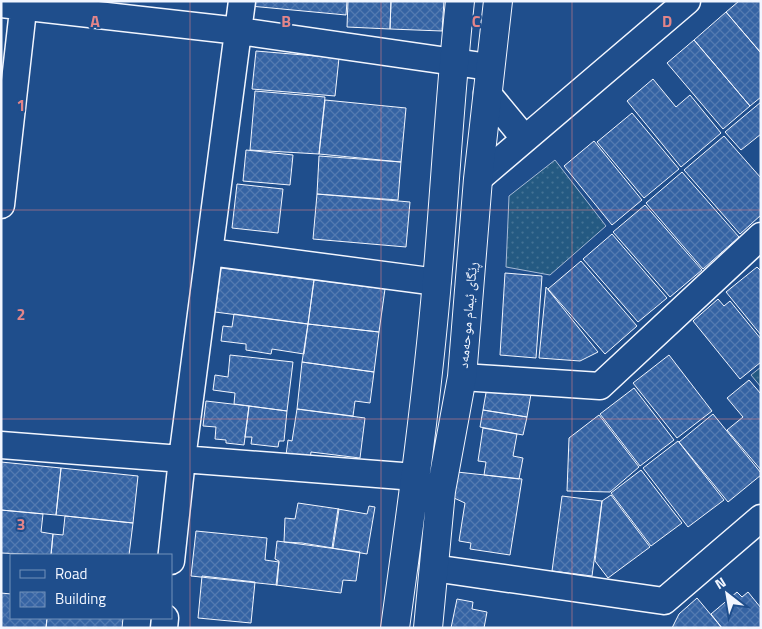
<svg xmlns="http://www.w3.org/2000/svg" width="762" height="629" viewBox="0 0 762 629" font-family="'Titillium Web','Noto Naskh Arabic',sans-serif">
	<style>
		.grass { fill: url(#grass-dots); stroke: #a8bbd7 }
		.building { fill: url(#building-cross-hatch); stroke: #f2f6ff }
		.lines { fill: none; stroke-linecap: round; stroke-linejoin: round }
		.minor-casing { stroke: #f2f6ff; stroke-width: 29 }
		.secondary-casing { stroke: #f2f6ff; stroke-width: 30 }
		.minor { stroke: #1f4e8c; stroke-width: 26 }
		.secondary { stroke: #1f4e8c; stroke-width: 28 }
		.grid { fill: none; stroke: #e38589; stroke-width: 1; stroke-opacity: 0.55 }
		.labels { text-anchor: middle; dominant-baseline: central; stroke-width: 4; stroke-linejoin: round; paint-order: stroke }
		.street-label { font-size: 14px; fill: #f2f6ff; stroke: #1f4e8c }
		.grid-label { font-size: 16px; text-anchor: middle; font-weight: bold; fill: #e38589; stroke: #1f4e8c; stroke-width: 4; stroke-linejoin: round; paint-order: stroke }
	</style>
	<defs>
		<pattern id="grass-dots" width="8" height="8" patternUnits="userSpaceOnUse" patternTransform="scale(1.25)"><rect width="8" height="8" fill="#245a82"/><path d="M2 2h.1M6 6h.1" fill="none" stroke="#447295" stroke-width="1.8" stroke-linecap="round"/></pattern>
		<pattern id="building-cross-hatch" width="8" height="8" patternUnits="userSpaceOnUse" patternTransform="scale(1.25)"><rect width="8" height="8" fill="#3563a3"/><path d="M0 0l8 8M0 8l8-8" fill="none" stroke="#537ab1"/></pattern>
	</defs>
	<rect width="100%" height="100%" fill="#1f4e8c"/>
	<path class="grass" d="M555,160L606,226L550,275L506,267L509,196Z
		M761,367V387L751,375Z"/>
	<path class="building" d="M250,1H347L346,15L250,6Z
		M348,1H391L390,29L347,27Z
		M391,1H444L442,31L390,29Z
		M739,1H761V53L726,12Z
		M726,12L761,53V97L750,106L694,40Z
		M694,40L750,106L723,129L667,63Z
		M256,51L339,58L335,96L252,89Z
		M653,79L676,107L690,95L721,133L681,167L627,101Z
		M255,91L325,97L319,154L250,150Z
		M325,100L406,108L401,162L319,154Z
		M761,102V134L741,150L725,132Z
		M632,113L679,169L644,198L597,142Z
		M724,136L761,178V215L740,234L684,170Z
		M594,141L642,200L612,225L564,166Z
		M246,150L293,155L290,185L243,181Z
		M319,156L401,162L398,200L317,194Z
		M682,172L739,237L703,269L646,203Z
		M237,184L283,189L278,233L232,228Z
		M317,194L410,202L406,247L313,239Z
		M645,205L702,270L670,297L613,232Z
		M612,234L667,298L638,322L583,259Z
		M581,261L637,326L605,354L548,289Z
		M757,267L761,271V335L726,292Z
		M221,268L314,280L308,324L215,312Z
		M505,273L542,276L536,358L500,355Z
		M314,280L385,289L379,332L308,324Z
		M546,287L598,352L580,361L539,358Z
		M718,299L724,306L730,301L761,339V362L740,379L693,321Z
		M234,314L308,324L304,354L272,349L271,354L246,350V344L221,341L223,326L232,327Z
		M308,324L379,332L374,372L302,362Z
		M230,355L293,362L287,411L234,404L235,393L213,390L215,375L228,377Z
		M669,355L712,411L677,438L633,383Z
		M302,362L374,372L370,403L355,401L353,416L297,409Z
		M749,380L761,394V470L727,430L743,417L727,398Z
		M487,387L531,394L527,417L483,410Z
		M634,388L674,440L640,466L600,414Z
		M206,401L249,406L244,445L226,443V440L215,439L216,427L203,426Z
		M249,406L287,411L284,441H279L278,447L251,444L252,437H245Z
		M297,409L365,418L360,458L311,452L310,459L286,455L288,440L292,441Z
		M483,410L527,417L523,435L480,427Z
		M713,414L761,473V475L728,502L679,442Z
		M599,415L639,467L610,492L567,491L569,438Z
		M483,428L517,434L513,456L523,458L519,479L484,475L486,462L478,461Z
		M678,441L724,500L688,527L643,468Z
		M1,462L61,468L56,515L1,510Z
		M61,468L138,476L133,523L56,515Z
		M641,470L682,523L651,546L611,493Z
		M457,472L522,479L510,555L470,549L471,543L459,541L465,503L454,498Z
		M611,495L650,547L608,578L595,561L602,501Z
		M562,496L602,501L592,576L552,571Z
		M298,503L339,509L333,548L302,543L284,542L285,518L295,519Z
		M369,506L375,507L367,554L332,548L338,509L367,514Z
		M1,510L43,514L41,532L53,534L51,555L1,553Z
		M65,516L133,523L129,555H51L53,534L63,535Z
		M196,531L267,538L265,560L279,562L277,585L191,576Z
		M277,541L360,552L356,581L343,580L341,593L276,585L279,561L275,559Z
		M202,576L255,582L251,623L198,618Z
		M737,592L742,597L748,592L761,608V628H722L711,614Z
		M1,593L11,594V618H47L46,628H1Z
		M697,598L722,628H672L679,614Z
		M457,599L473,602L472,609L487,612L484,628H451Z
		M47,618H123L122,628H46Z"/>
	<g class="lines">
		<defs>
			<path id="minor" d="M1,4L239,31L489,67
				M487,93L525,139
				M478,179L687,1
				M1,205L24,1
				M210,252L437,282
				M462,377L600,386L761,236
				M1,445L415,477
				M171,561L182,459L242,1
				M433,568L664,601L761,518
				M164,628L165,618"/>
			<path id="secondary" d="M395,628C411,512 427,397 437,281C445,188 450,94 460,1
				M428,628L441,491L462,377L478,179L498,1"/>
		</defs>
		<use href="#minor" class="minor-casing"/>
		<use href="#secondary" class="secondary-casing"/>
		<use href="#minor" class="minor"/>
		<use href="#secondary" class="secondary"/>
	</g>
	<path class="grid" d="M190,1V628M381,1V628M572,1V628M1,210H761M1,419H761"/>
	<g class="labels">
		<g class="street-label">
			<text transform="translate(467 315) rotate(-85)">ڕێگای ئیمام موحەمەد</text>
		</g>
	</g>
	<g class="grid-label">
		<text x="95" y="27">A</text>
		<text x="286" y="27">B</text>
		<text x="476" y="27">C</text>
		<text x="667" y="27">D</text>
		<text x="21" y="111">1</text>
		<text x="21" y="320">2</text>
		<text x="21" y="530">3</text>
	</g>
	<rect width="762" height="629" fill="none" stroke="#f2f6ff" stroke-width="5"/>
	<rect x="10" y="554" width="162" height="65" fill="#1f4e8c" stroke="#7391ba"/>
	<rect x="20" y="570" width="25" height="8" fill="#1f4e8c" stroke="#7391ba"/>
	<text x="55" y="579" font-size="15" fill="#f2f6ff">Road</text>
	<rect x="20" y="592" width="25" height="15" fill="url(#building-cross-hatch)" stroke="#7391ba"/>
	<text x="55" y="604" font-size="15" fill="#f2f6ff">Building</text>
	<g transform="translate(727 594) rotate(329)" stroke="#1f4e8c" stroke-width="4" paint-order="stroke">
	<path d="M0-4L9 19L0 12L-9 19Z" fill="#f2f6ff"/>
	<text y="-8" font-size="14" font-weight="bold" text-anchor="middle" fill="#f2f6ff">N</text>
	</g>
</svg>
